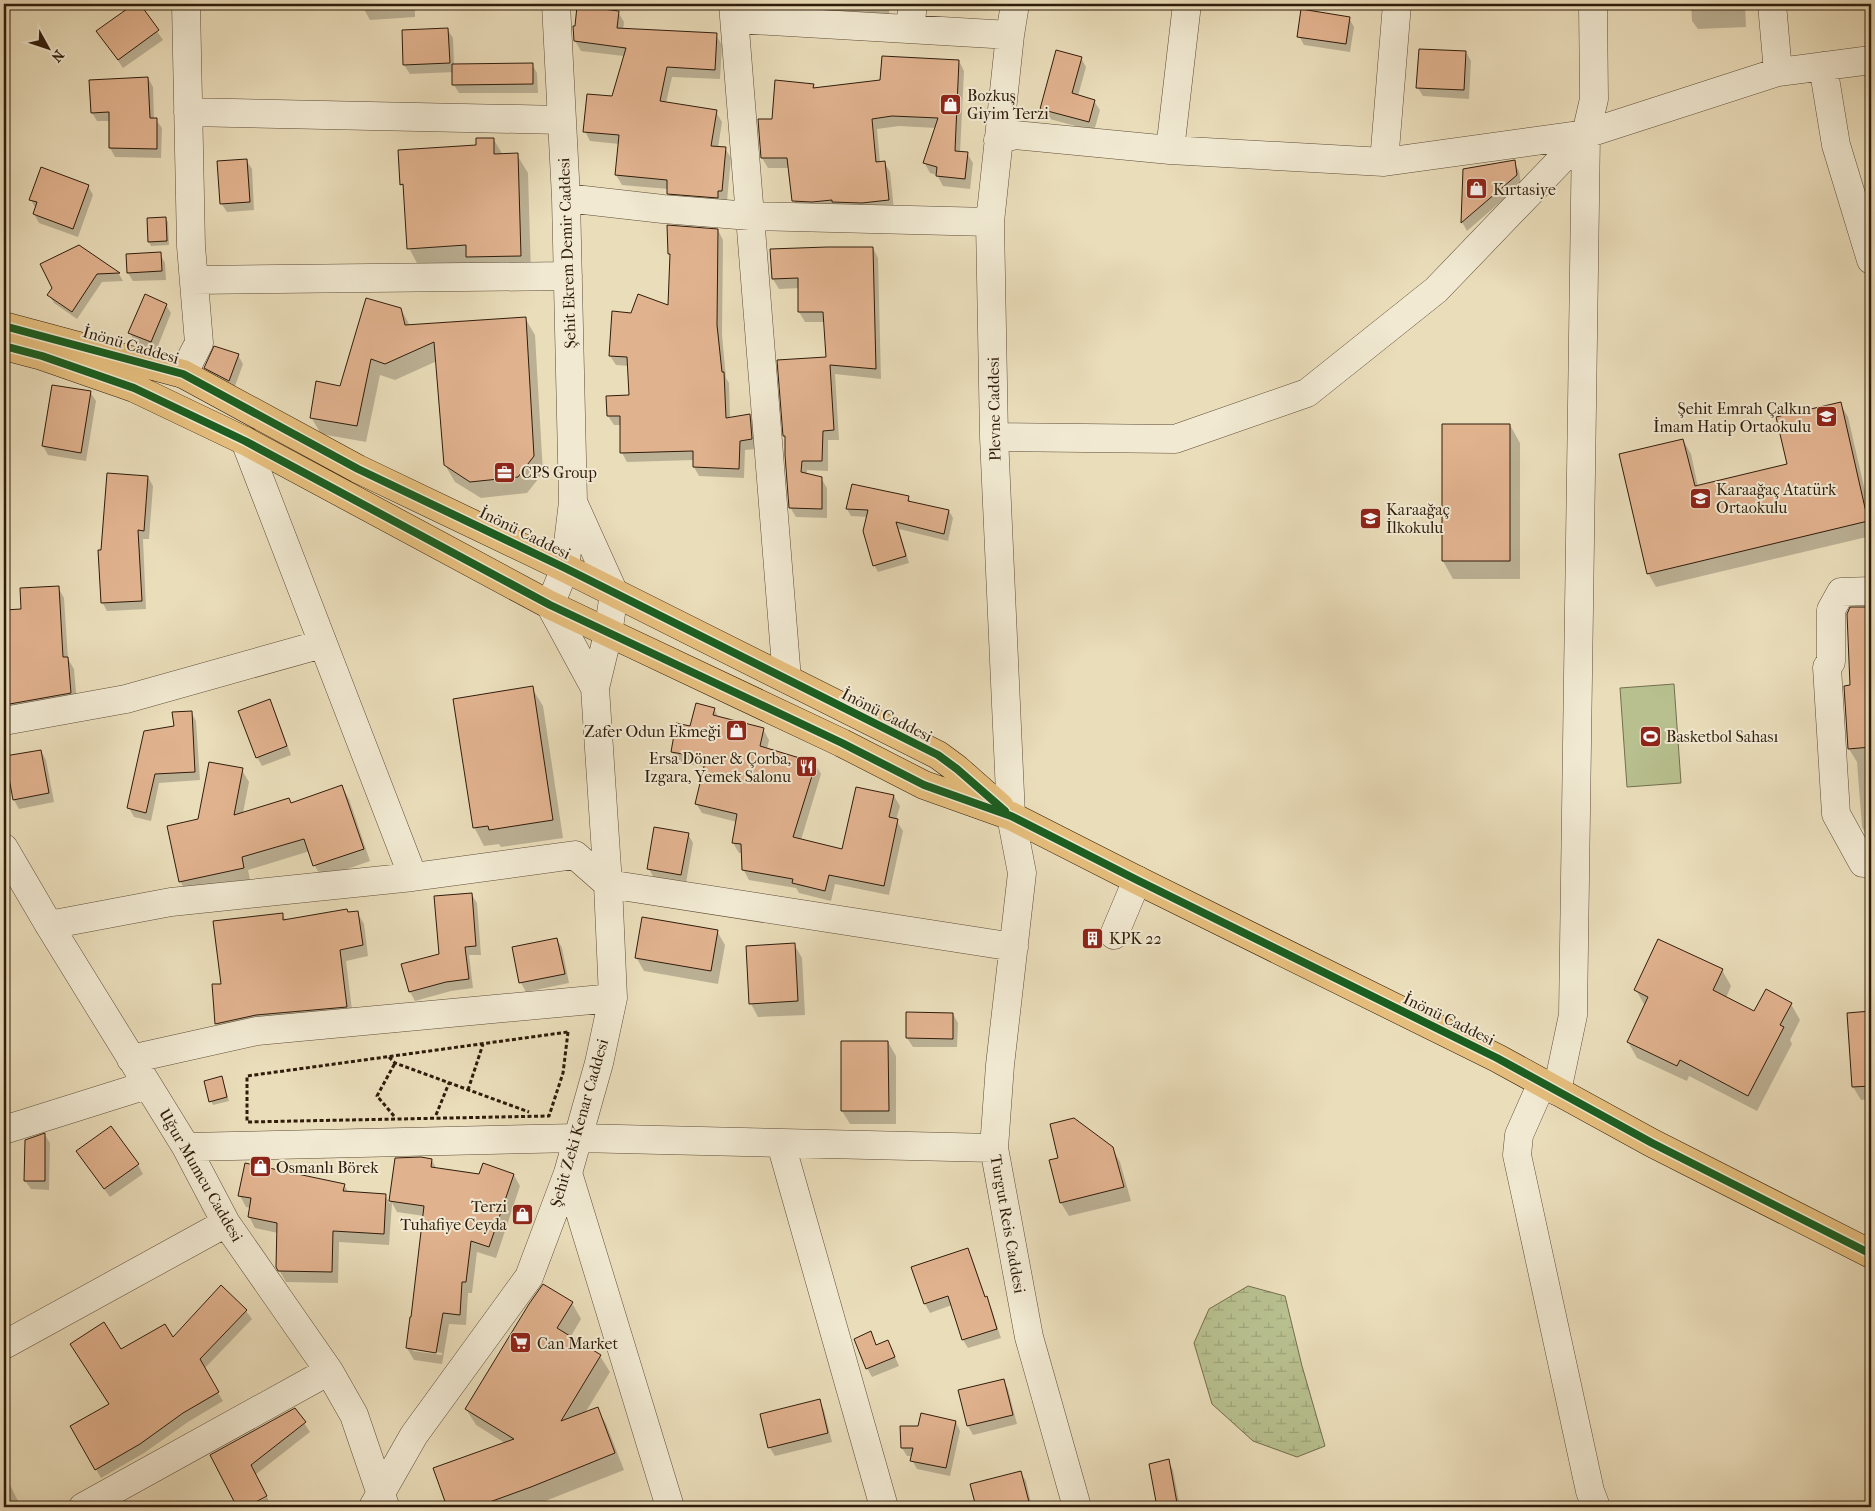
<svg xmlns="http://www.w3.org/2000/svg" width="1875" height="1511" viewBox="0 0 1875 1511" font-family="'IM FELL French Canon',serif">
	<style>
		.green { fill: #b8c08f; stroke: #746e4d }
		.wetland { fill: url(#wetland-marsh); stroke: #746e4d }
		.shadow { fill: #0003; fill-rule: evenodd }
		.building { fill: #e1b28e; stroke: #2f1c0b }
		.lines { fill: none; stroke-linecap: round; stroke-linejoin: round }
		.minor-casing { stroke: #5e4c37; stroke-width: 29 }
		.major-casing { stroke: #2f1c0b; stroke-width: 29 }
		.path { stroke: #2f1c0b; stroke-width: 3; stroke-dasharray: 4 2.5; stroke-linecap: butt }
		.minor { stroke: #f1e9d2; stroke-width: 28 }
		.major { stroke: #e5be7d; stroke-width: 28 }
		.cycleway-casing { stroke: #f1e9d2; stroke-width: 11 }
		.cycleway { stroke: #1b5e20; stroke-width: 8 }
		.labels { text-anchor: middle; dominant-baseline: central; stroke-width: 4; stroke-linejoin: round; paint-order: stroke }
		.poi-label { font-size: 16px; fill: #2f1c0b; stroke: #f1e9d2; text-anchor: start }
		.street-label { font-size: 16px; fill: #2f1c0b; stroke: #f1e9d2 }
	</style>
	<defs>
		<pattern id="wetland-marsh" width="20" height="14" patternUnits="userSpaceOnUse" patternTransform="scale(1.25)"><rect width="20" height="14" fill="#b8c08f"/><path d="M1 5h8M5 5V1M11 12h8M15 12V8" fill="none" stroke="#9ea47a"/></pattern>
	</defs>
	<rect width="100%" height="100%" fill="#eaddba"/>
	<filter id="stains"><feTurbulence type="fractalNoise" baseFrequency=".004" numOctaves="4"/><feColorMatrix values="0 0 0 0 .2 0 0 0 0 .09 0 0 0 0 .02 0 0 0 .5 -.17"/></filter>
	<radialGradient id="worn" r=".72"><stop offset=".6" stop-color="#630" stop-opacity="0"/><stop offset="1" stop-color="#630" stop-opacity=".3"/></radialGradient>
	<path class="green" d="M1674,684L1681,783L1627,787L1620,688Z"/>
	<path class="wetland" d="M1248,1286L1285,1296L1302,1366L1325,1446L1297,1457L1253,1441L1212,1404L1194,1343L1209,1309Z"/>
	<path class="shadow" d="M136,4H138L163,40L123,68L98,31Z
		M364,4H415V17L370,20L365,11Z
		M807,4H890L888,22L813,14Z
		M1691,4H1745L1746,27L1698,29L1692,21Z
		M618,12L624,22L623,30L716,35L722,45L720,79L672,77L666,103L716,112L722,122L718,148H725L731,158L727,201L674,203L668,193V189L622,185L616,175L619,144L590,141L585,131L613,97L624,56L581,51L575,41Z
		M1349,18L1354,27L1350,52L1304,45L1299,36Z
		M447,29L453,38L454,65L532,64L537,73L538,93H459L454,85V72L410,74L404,65L403,32Z
		M1466,52L1471,61L1469,99L1423,96L1418,88Z
		M1081,58L1086,67L1078,96L1094,101L1100,110L1094,131L1046,118L1041,109Z
		M959,61L964,71L960,153H967L973,163L970,189L943,186L937,175L930,173L924,162L936,128L899,126L877,129L880,163L884,162L890,172L894,210L800,211L794,201L790,168H768L762,158L773,120L813,85L815,89L882,81Z
		M148,78L153,87L154,120H156L162,128L161,158L115,157L110,148V121H97L92,113Z
		M494,140L503,155H517L528,173L531,274L419,267L409,248L405,190L402,184L477,146Z
		M246,160L252,169L254,210L227,212L221,203Z
		M1514,162L1519,171L1521,184L1467,231L1462,222L1464,170Z
		M88,186L93,195L78,237L39,223L34,214L36,209L31,200Z
		M165,218L168,222L169,245L151,246L149,242Z
		M718,230L723,240L722,335L726,378L729,383L730,418L750,416L755,425L757,449L745,450L744,478L699,476L694,467V460L627,462L622,453V425H614L608,416L631,396L629,366L616,365L610,356L632,314L669,306L671,257L669,253Z
		M79,246L119,274L123,281L102,282L77,319L54,303L49,295Z
		M873,248L878,258L881,379L835,374L839,440H828V471L807,470V475L821,478L827,488V518L796,517L790,507L786,439L784,435L827,358L825,322H805L799,312L800,288L779,289L773,279Z
		M160,254L165,263L166,280L133,281L128,273Z
		M166,305L171,313L156,351L135,342L130,333Z
		M401,309L410,326L525,318L535,335L543,473L527,493L481,498L455,482L445,465L437,361L395,380L380,375L366,442L321,434L311,417L341,387Z
		M238,355L243,364L234,389L211,377L206,368Z
		M53,386L90,392L96,401L86,461L48,455L43,446Z
		M1840,403L1848,417L1871,517V536L1656,587L1648,573L1683,440L1691,454L1698,487L1789,464Z
		M1510,425L1520,443V579H1453L1443,561Z
		M148,477L153,486L149,539H143L146,609L107,611L102,602V551Z
		M853,485L908,497L911,503L949,511L953,518L948,541L899,529L909,563L878,572L874,565L867,517L851,516L847,509Z
		M58,587L64,598L68,659L74,669L77,704L4,718V611L23,610Z
		M1871,608V843L1862,827L1857,762L1849,749L1851,686V609Z
		M532,688L543,706L563,838L501,847L499,844L484,846L474,827Z
		M269,700L274,709L291,755L262,766L257,757Z
		M714,709L719,718L763,729L769,740L767,749L815,764L821,774L801,840L843,851L894,796L900,806L896,820L903,831L889,895L835,884L831,901L799,893L796,888L749,880L743,869L742,853H739L733,843L737,822L702,813L696,803L705,767L678,762L672,752L691,727Z
		M191,712L196,721L200,780L159,783L151,821L134,817L129,808L176,727Z
		M41,751L46,760L54,802L19,809L14,800Z
		M242,770L249,782L243,813L291,804L342,787L349,799L370,861L322,878L315,866L310,851L248,870L250,880L187,893L180,881L199,820Z
		M688,834L693,843L686,883L654,878L649,869Z
		M472,895L477,903L481,955H469L473,988L451,991L415,1001L410,992L440,955Z
		M357,912L364,924L368,956L346,961L353,1018L223,1035L216,1024L214,985H222L282,914L286,921Z
		M717,931L725,945L718,984L644,971L636,957Z
		M557,939L562,948L569,983L526,992L521,983L514,948Z
		M4,944L7,950L4,961Z
		M794,944L802,958L805,1015L758,1017L751,1004Z
		M1722,970L1731,986L1726,998L1754,1013L1791,1004L1800,1020L1790,1040L1792,1044L1757,1111L1689,1076L1687,1081L1637,1058L1628,1042L1645,1006L1636,990Z
		M1871,1012V1099L1861,1100L1853,1087L1849,1014Z
		M953,1014L958,1023L957,1047H913L907,1038Z
		M888,1042L896,1056V1124H850L842,1111Z
		M223,1081L229,1101L213,1105L211,1101Z
		M45,1135L50,1143L49,1190L31,1189L25,1181Z
		M1112,1148L1120,1162L1131,1201L1069,1216L1061,1203L1051,1161Z
		M396,1159L432,1160L437,1170L480,1175H514L520,1186L496,1258L477,1252L472,1293H468L466,1325L449,1324L442,1364L414,1360L407,1348L424,1216L397,1212L392,1203L389,1245L339,1242L338,1283L286,1282L277,1266L278,1233L255,1228L249,1216L251,1208L246,1207L240,1196L344,1185L349,1193L385,1195L390,1204ZM413,1348L442,1353V1355L413,1351Z
		M83,1160L138,1165L143,1174L110,1197Z
		M967,1249L972,1258L986,1298L991,1307L1001,1338L968,1348L963,1340L952,1305L930,1313L925,1304L913,1268Z
		M572,1303L581,1319L570,1338L600,1356L610,1372L585,1413L597,1408L606,1424L624,1470L530,1507H449L435,1468L505,1443L476,1425L466,1409Z
		M246,1311L252,1319L204,1369L223,1401L188,1422L144,1453L101,1478L72,1427L110,1405L121,1351L172,1339Z
		M870,1333L877,1346L892,1350L899,1366L872,1377L867,1368Z
		M1003,1380L1008,1389L1017,1424L973,1435L968,1426L960,1391Z
		M819,1401L824,1410L832,1442L775,1456L770,1448L762,1415Z
		M295,1409L310,1432L255,1475L266,1495L244,1507H239L211,1455Z
		M956,1422L960,1431L950,1476L917,1469L912,1460L913,1456H907L902,1448L919,1427Z
		M1168,1461L1173,1470L1180,1507H1158Z
		M4,1473L21,1507H4Z
		M1021,1473L1026,1481L1032,1507H977L972,1485Z
		M267,1497L271,1505L267,1507H249Z"/>
	<path class="building" d="M134,4H140L159,30L118,60L96,31Z
		M577,6L619,11L617,28L717,33L715,70L667,67L660,101L717,110L711,146L726,147L722,191H718V198L667,194V180L615,175L619,135L583,132L587,94L612,96L626,48L574,41L573,26H575Z
		M1301,9L1350,17L1346,44L1297,37Z
		M448,28L450,63L403,65L402,30Z
		M1419,49L1466,51L1464,90L1416,88Z
		M1056,50L1082,57L1072,93L1095,100L1089,122L1040,109Z
		M882,56L959,60L955,151L968,152L965,179L936,176L937,167L923,163L938,118L892,116L872,119L876,162L885,161L889,200L862,203L832,202V200L812,202L792,201L787,158H761L758,119H772L775,80L814,84L813,88L880,80Z
		M533,63V84L452,85V64Z
		M148,77L150,118H157V149L109,148V112L91,113L89,80Z
		M476,138H494V154L518,153L521,256L466,257V245L407,249L403,184L400,185L398,150L476,145Z
		M247,159L250,202L220,204L217,161Z
		M1515,160L1517,175L1461,223L1463,169Z
		M41,167L89,185L73,229L33,214L37,202L29,200Z
		M166,217L167,241L148,242L147,218Z
		M667,225L718,229L717,325L722,372H724L726,418L750,414L752,439L740,441L739,469L693,467V451L620,453V416H607L606,396L629,395L627,357L609,356L612,311L631,313L638,294L668,305L670,254H668Z
		M79,245L120,273L97,274L72,312L47,295L52,288L40,264Z
		M827,247H873L876,369L830,365L834,430L823,431L822,461H802L801,472L822,477V509L789,508L785,455V436H783L777,360L826,357L823,312H798V278L772,279L770,249Z
		M161,252L162,271L127,273L126,254Z
		M145,294L167,304L151,342L128,333Z
		M366,298L401,308L405,325L526,317L534,456L518,477L470,482L444,465L434,342L385,364L371,359L357,426L310,418L316,381L340,386Z
		M214,346L239,354L229,381L204,368Z
		M52,385L91,391L81,453L42,446Z
		M1841,402L1868,521L1647,574L1619,454L1683,439L1695,486L1787,464L1776,417Z
		M1442,424H1510V561H1442Z
		M107,473L148,476L144,531L138,530L142,601L101,603L98,550H101Z
		M852,484L909,496L908,501L949,510L944,534L896,522L906,556L873,566L863,531L868,510L846,509Z
		M59,586L63,657H68L71,693L4,705V610L21,609L20,588Z
		M1850,607H1871V747L1848,749L1844,686L1850,685L1847,614Z
		M533,686L553,820L489,830L488,826L473,828L453,699Z
		M270,699L287,746L256,758L238,711Z
		M696,703L715,708L713,715L764,728L760,746L816,763L793,837L842,849L856,787L894,795L889,817L898,819L884,886L829,875L825,891L792,883L793,879L742,870L741,844L732,843L737,814L695,804L706,758L671,752L676,723L690,726Z
		M192,711L195,772L155,774L146,813L127,808L144,731L174,726L172,712Z
		M41,750L49,793L13,800L5,756Z
		M209,762L243,768L234,815L289,798L291,803L342,785L364,849L313,866L304,839L242,857L244,868L179,882L167,826L198,819Z
		M654,827L689,833L681,875L647,869Z
		M472,893L476,946L465,947L469,979L446,982L409,992L401,964L439,954L434,896Z
		M347,909L348,912L358,911L363,945L340,950L347,1007L256,1015L215,1024L212,984H221L213,921L283,913V920Z
		M642,917L718,930L711,971L635,958Z
		M557,938L565,974L519,983L512,947Z
		M1658,939L1723,969L1713,990L1754,1011L1766,989L1792,1003L1780,1025L1784,1027L1748,1096L1680,1060L1677,1066L1627,1042L1648,997L1634,990Z
		M795,943L798,1001L749,1004L746,946Z
		M1871,1011V1086L1852,1087L1847,1013Z
		M906,1012L953,1013V1039L906,1038Z
		M841,1041H888L889,1111H841Z
		M222,1076L227,1097L209,1102L204,1081Z
		M1074,1118L1113,1147L1124,1187L1060,1203L1049,1160L1058,1158L1050,1124Z
		M111,1126L139,1164L104,1189L76,1151Z
		M45,1133V1181H24L25,1140Z
		M421,1157L432,1159L431,1167L479,1174L483,1163L514,1174L489,1247L471,1241L466,1282H462L460,1315L443,1313L436,1353L406,1348L410,1317H411L424,1206L389,1201L395,1158Z
		M245,1163L345,1184L343,1191L386,1194L384,1234L333,1231L332,1272L278,1271L276,1267L277,1223L248,1217L251,1198L238,1196Z
		M968,1248L985,1297L987,1296L997,1329L962,1340L948,1296L924,1304L911,1267Z
		M543,1284L573,1302L557,1328L601,1355L561,1421L598,1407L615,1453L531,1487L476,1507H447L433,1468L514,1439L465,1409L529,1304Z
		M221,1285L247,1310L200,1359L219,1392L183,1413L140,1444L95,1470L70,1426L109,1404L70,1344L104,1322L121,1349L165,1324L173,1337Z
		M871,1331L876,1345L888,1340L895,1357L866,1369L854,1339Z
		M1004,1379L1013,1415L967,1426L958,1390Z
		M820,1399L828,1433L768,1448L760,1414Z
		M295,1408L306,1422L251,1465L267,1496L246,1507H237L210,1455Z
		M921,1413L956,1421L946,1468L910,1461L913,1448H901L900,1426H918Z
		M1169,1459L1177,1503L1157,1507L1149,1464Z
		M1021,1471L1029,1502L1006,1507H976L970,1484Z"/>
	<g class="lines">
		<defs>
			<path id="minor" d="M556,4L566,198L573,502
				M733,4L787,679
				M1015,4L1010,35L990,222L994,437L1011,816L1022,873L1000,1065L994,1148L1029,1337L1077,1507
				M1772,4L1778,72
				M735,19L1010,35
				M910,29L913,4
				M1823,66L1836,145L1871,260
				M188,112L562,120
				M998,140L1015,135L1170,150L1384,162L1586,134L1778,72L1871,60
				M1170,150L1187,4
				M1384,162L1397,4
				M566,198L663,209L750,216L990,222
				M194,280L568,276
				M183,374L199,343L191,246L186,4
				M994,437L1175,439L1307,393L1436,290L1586,134L1594,99L1593,4
				M245,441L413,877
				M573,502L614,593L608,634L595,688L550,605L565,568Z
				M1871,591L1841,592L1831,610V662L1827,667L1836,814L1863,863H1871
				M4,721L126,699L322,644
				M4,848L49,925L186,1147L226,1223L329,1371L354,1415L385,1506
				M49,925L171,902L413,877L575,855L608,884L1014,947
				M1114,935L1137,880
				M131,1059L257,1031L613,998
				M1542,1083L1519,1135L1517,1155L1590,1491L1596,1507
				M1557,1091L1573,1015L1586,134
				M4,1130L147,1085
				M781,1144L884,1507
				M186,1147L577,1138L994,1148
				M568,1173L670,1507
				M4,1345L226,1223
				M83,1507L329,1371
				M373,1507L414,1435L529,1277L568,1173L599,1063L613,998L608,884L595,688"/>
			<path id="major" d="M4,326L183,374L358,469L565,568L938,755L957,769L1000,807
				M4,346L42,356L134,388L245,441L550,605L842,743L924,785L1011,816L1137,880L1497,1058L1652,1143L1871,1254"/>
		</defs>
		<use href="#minor" class="minor-casing"/>
		<use href="#major" class="major-casing"/>
		<path class="path" d="M568,1032L563,1073L549,1116L247,1122V1076Z
			M389,1057L395,1063L529,1112
			M468,1090L483,1044
			M436,1115L449,1083
			M394,1116L377,1096L395,1063"/>
		<use href="#minor" class="minor"/>
		<use href="#major" class="major"/>
		<defs>
			<path id="cycleway" d="M4,326L183,374L358,469L565,568L938,755L957,769L1005,811
				M4,346L42,356L134,388L245,441L550,605L842,743L924,785L1011,816L1137,880L1497,1058L1652,1143L1871,1254"/>
		</defs>
		<use href="#cycleway" class="cycleway-casing"/>
		<use href="#cycleway" class="cycleway"/>
	</g>
	<defs>
		<symbol id="shop-square" viewBox="-11 -11 22 22"><rect x="-9" y="-9" width="18" height="18" rx="4" fill="#8f2418" stroke="#f1e9d2"/><path d="M-5-2.5h2.3a2.7 3.5 0 0 1 5.4 0H5L5.5 6h-11ZM-1.5-2.5h3a1.5 2.3 0 0 0-3 0Z" fill="#fff"/></symbol>
		<symbol id="school-square" viewBox="-11 -11 22 22"><rect x="-9" y="-9" width="18" height="18" rx="4" fill="#8f2418" stroke="#f1e9d2"/><path d="M0-5L7-2L0 1L-7-2ZM-4 1L0 2.5L4 1V4Q0 6-4 4Z" fill="#fff"/></symbol>
		<symbol id="office-square" viewBox="-11 -11 22 22"><rect x="-9" y="-9" width="18" height="18" rx="4" fill="#8f2418" stroke="#f1e9d2"/><path d="M-6-3h4V-5.5h4V-3h4V5H-6ZM-1-4.5V-3h2v-1.5ZM-6 0V1H6V0Z" fill="#fff"/></symbol>
		<symbol id="stadium-square" viewBox="-11 -11 22 22"><rect x="-9" y="-9" width="18" height="18" rx="4" fill="#8f2418" stroke="#f1e9d2"/><path d="M0-5a6.5 5 0 1 0 0 10a6.5 5 0 1 0 0-10ZM-3.5-1.8h7v3.6h-7Z" fill="#fff"/></symbol>
		<symbol id="restaurant-square" viewBox="-11 -11 22 22"><rect x="-9" y="-9" width="18" height="18" rx="4" fill="#8f2418" stroke="#f1e9d2"/><path d="M-5-6h1v4h1v-4h1v4h1v-4h1v5L-1.5 .5V6h-2V.5L-5-1ZM5-6V6H3V1.5H1.5Q1.5-4 5-6Z" fill="#fff"/></symbol>
		<symbol id="building-square" viewBox="-11 -11 22 22"><rect x="-9" y="-9" width="18" height="18" rx="4" fill="#8f2418" stroke="#f1e9d2"/><path d="M-4-6H4V6H1V3H-1V6H-4ZM-2.5-4.3h1.7v1.8h-1.7ZM.8-4.3h1.7v1.8H.8ZM-2.5-1h1.7V.8h-1.7ZM.8-1h1.7V.8H.8Z" fill="#fff"/></symbol>
		<symbol id="supermarket-square" viewBox="-11 -11 22 22"><rect x="-9" y="-9" width="18" height="18" rx="4" fill="#8f2418" stroke="#f1e9d2"/><path d="M-6-5.5h2.5l.6 2H6L4.5 2H-2.5L-4.4-4H-6ZM-1.5 3.2a1.3 1.3 0 1 0 .1 0ZM3 3.2a1.3 1.3 0 1 0 .1 0Z" fill="#fff"/></symbol>
	</defs>
	<g fill-rule="evenodd">
		<use href="#shop-square" x="938" y="92" width="25" height="25"/>
		<use href="#shop-square" x="1464" y="176" width="25" height="25"/>
		<use href="#school-square" x="1814" y="404" width="25" height="25"/>
		<use href="#office-square" x="492" y="460" width="25" height="25"/>
		<use href="#school-square" x="1688" y="486" width="25" height="25"/>
		<use href="#school-square" x="1358" y="506" width="25" height="25"/>
		<use href="#shop-square" x="724" y="718" width="25" height="25"/>
		<use href="#stadium-square" x="1638" y="724" width="25" height="25"/>
		<use href="#restaurant-square" x="794" y="754" width="25" height="25"/>
		<use href="#building-square" x="1080" y="926" width="25" height="25"/>
		<use href="#shop-square" x="248" y="1154" width="25" height="25"/>
		<use href="#shop-square" x="510" y="1202" width="25" height="25"/>
		<use href="#supermarket-square" x="508" y="1330" width="25" height="25"/>
	</g>
	<g class="labels">
		<g class="poi-label">
			<text x="967" y="95">Bozkuş<tspan x="967" dy="18">Giyim Terzi</tspan></text>
			<text x="1493" y="189">Kırtasiye</text>
			<text x="1811" y="408" text-anchor="end">Şehit Emrah Çalkın<tspan x="1811" dy="18">İmam Hatip Ortaokulu</tspan></text>
			<text x="521" y="472">CPS Group</text>
			<text x="1716" y="489">Karaağaç Atatürk<tspan x="1716" dy="18">Ortaokulu</tspan></text>
			<text x="1386" y="509">Karaağaç<tspan x="1386" dy="18">İlkokulu</tspan></text>
			<text x="721" y="731" text-anchor="end">Zafer Odun Ekmeği</text>
			<text x="1666" y="736">Basketbol Sahası</text>
			<text x="791" y="758" text-anchor="end">Ersa Döner &amp; Çorba,<tspan x="791" dy="18">Izgara, Yemek Salonu</tspan></text>
			<text x="1109" y="938">KPK 22</text>
			<text x="276" y="1167">Osmanlı Börek</text>
			<text x="507" y="1206" text-anchor="end">Terzi<tspan x="507" dy="18">Tuhafiye Ceyda</tspan></text>
			<text x="537" y="1343">Can Market</text>
		</g>
		<g class="street-label">
			<text transform="translate(567 253) rotate(-92)">Şehit Ekrem Demir Caddesi</text>
			<text transform="translate(131 345) rotate(16)">İnönü Caddesi</text>
			<text transform="translate(994 409) rotate(-91)">Plevne Caddesi</text>
			<text transform="translate(525 533) rotate(26)">İnönü Caddesi</text>
			<text transform="translate(887 715) rotate(27)">İnönü Caddesi</text>
			<text transform="translate(1449 1019) rotate(26)">İnönü Caddesi</text>
			<text transform="translate(579 1123) rotate(-74)">Şehit Zeki Kenar Caddesi</text>
			<text transform="translate(201 1175) rotate(60)">Uğur Mumcu Caddesi</text>
			<text transform="translate(1008 1224) rotate(80)">Turgut Reis Caddesi</text>
		</g>
	</g>
	<rect width="1875" height="1511" fill="none" stroke="#eaddba" stroke-width="20"/>
	<rect x="5" y="5" width="1865" height="1501" fill="none" stroke="#2f1c0b" stroke-width="2.5"/>
	<rect x="10" y="10" width="1855" height="1491" fill="none" stroke="#2f1c0b"/>
	<g transform="translate(48 48) rotate(130)" stroke="#f1e9d2" stroke-width="4" paint-order="stroke">
	<path d="M0-4L9 19L0 12L-9 19Z" fill="#2f1c0b"/>
	<text y="-8" font-size="14" font-weight="bold" text-anchor="middle" fill="#2f1c0b">N</text>
	</g>
	<rect width="100%" height="100%" filter="url(#stains)"/>
	<rect width="100%" height="100%" fill="url(#worn)"/>
</svg>
